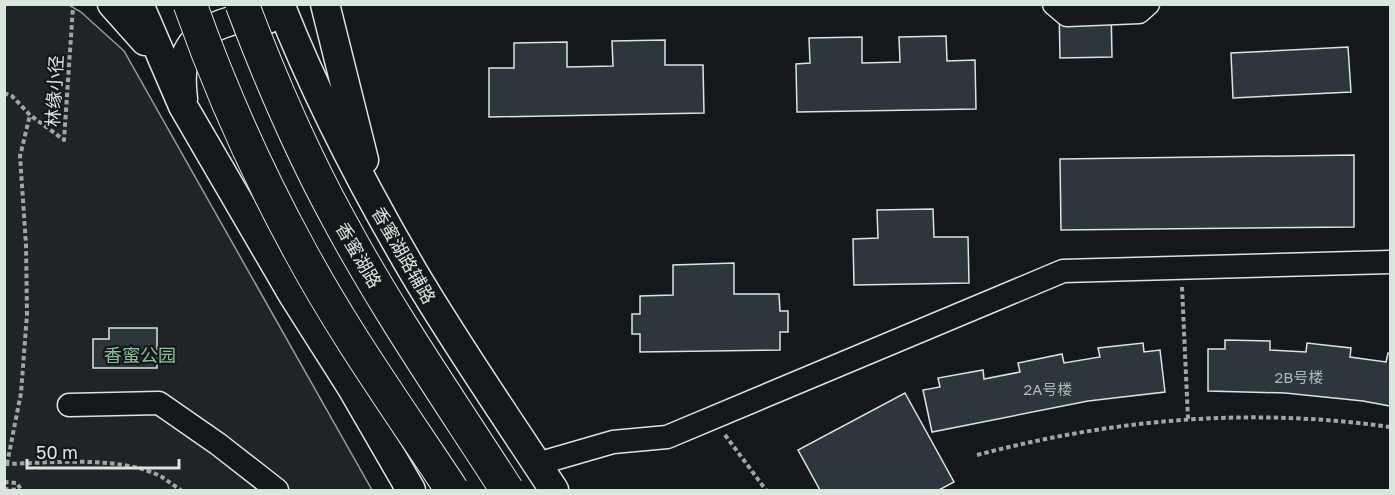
<svg xmlns="http://www.w3.org/2000/svg" width="1395" height="495" viewBox="0 0 1395 495" font-family="'Golos Text','Noto Sans SC',sans-serif">
	<style>
		.green { fill: #202428; stroke: #939e99; stroke-width: 1.5 }
		.building { fill: #2c363c; stroke: #d8e6dc; stroke-width: 1.5 }
		.lines { fill: none; stroke-linecap: round; stroke-linejoin: round }
		.minor-casing { stroke: #d8e6dc; stroke-width: 25 }
		.major-casing { stroke: #d8e6dc; stroke-width: 31 }
		.path { stroke: #9da8a2; stroke-width: 4; stroke-dasharray: 4.5 3; stroke-linecap: butt }
		.minor { stroke: #14181c; stroke-width: 22 }
		.major { stroke: #14181c; stroke-width: 28 }
		.highway-bridge-casing { stroke: #d8e6dc; stroke-width: 35; stroke-linecap: butt }
		.highway-bridge { stroke: #14181c; stroke-width: 33 }
		.labels { text-anchor: middle; dominant-baseline: central; stroke-width: 4.5; stroke-linejoin: round; paint-order: stroke }
		.number-label { font-size: 15px; fill: #adbab4 }
		.street-label { font-size: 18px; fill: #d8e6dc; stroke: #14181c }
		.park-label { font-size: 18px; fill: #8ac095; stroke: #14181c }
	</style>
	<rect width="100%" height="100%" fill="#14181c"/>
	<path class="green" d="M4,5H69L81,12L124,51L372,490H5Z"/>
	<path class="building" d="M1111,5L1112,57L1060,58L1059,6Z
		M946,36L947,61L975,60L976,109L797,112L796,64L810,63L809,38L862,37V63L900,62L899,37Z
		M665,40V65H703L704,113L489,117V68H514V43L567,42V67L613,66L612,41Z
		M1348,47L1351,92L1233,98L1231,53Z
		M1354,155V227L1061,230L1060,159Z
		M933,209L934,237H968L969,283L854,285L853,239L878,238L877,210Z
		M734,263V294H779L780,311H788V332H780V350L640,352V334H632V314H640V296L673,295V265Z
		M109,328H157V368H93V339H109Z
		M1225,340L1270,341V350L1306,352L1307,343L1351,348L1350,357L1386,362L1388,353L1390,354V406L1363,401L1285,393L1208,391V349H1225Z
		M1143,343L1144,352L1160,350L1165,392L1088,401L932,432L923,390L940,387L938,378L983,370L984,379L1020,372L1018,363L1062,354L1064,363L1100,357L1098,348Z
		M905,393L954,482L939,490H820L798,450Z"/>
	<g class="lines">
		<defs>
			<path id="minor" d="M1054,4L1067,15L1139,12L1148,4
				M69,405L159,403L218,444L277,490
				M537,464L613,442L667,437L1063,271L1390,262"/>
			<path id="major" d="M112,4L145,41
				M139,4L183,106L293,295L352,388L411,490
				M280,4C317,98 363,186 414,273C458,347 507,418 554,490
				M325,4L364,160
				M183,99C181,83 180,67 187,53C200,25 240,15 268,19"/>
		</defs>
		<use href="#minor" class="minor-casing"/>
		<use href="#major" class="major-casing"/>
		<path class="path" d="M4,93L12,96L30,115L64,140L73,7
			M1182,287L1188,419
			M725,435L766,490
			M977,455C1114,419 1249,407 1390,427
			M5,464C51,463 121,455 162,477C168,481 174,486 181,490
			M7,464L21,393L27,314L26,245L20,156L30,115
			M4,482L17,483L21,490
			M4,489L20,490"/>
		<use href="#minor" class="minor"/>
		<use href="#major" class="major"/>
		<defs>
			<path id="highway-bridge" d="M190,4C220,89 256,170 299,249C344,333 400,411 452,490
				M242,4C270,78 301,151 339,220C389,313 450,401 507,490"/>
		</defs>
		<use href="#highway-bridge" class="highway-bridge-casing"/>
		<use href="#highway-bridge" class="highway-bridge"/>
	</g>
	<g class="labels">
		<g class="number-label">
			<text x="1299" y="377">2B号楼</text>
			<text x="1048" y="389">2A号楼</text>
		</g>
		<g class="street-label">
			<text transform="translate(54 91) rotate(-87)">林缘小径</text>
			<text transform="translate(359 255) rotate(60)">香蜜湖路</text>
			<text transform="translate(404 255) rotate(60)">香蜜湖路辅路</text>
		</g>
		<g class="park-label">
			<text x="140" y="355">香蜜公园</text>
		</g>
	</g>
	<rect width="1395" height="495" fill="none" stroke="#d8e6dc" stroke-width="12"/>
	<path d="M27 459v9h152v-9" fill="none" stroke="#d8e6dc" stroke-width="3"/>
	<text x="36" y="459" font-size="18" fill="#d8e6dc" stroke="#14181c" stroke-width="4.5" paint-order="stroke">50 m</text>
</svg>
